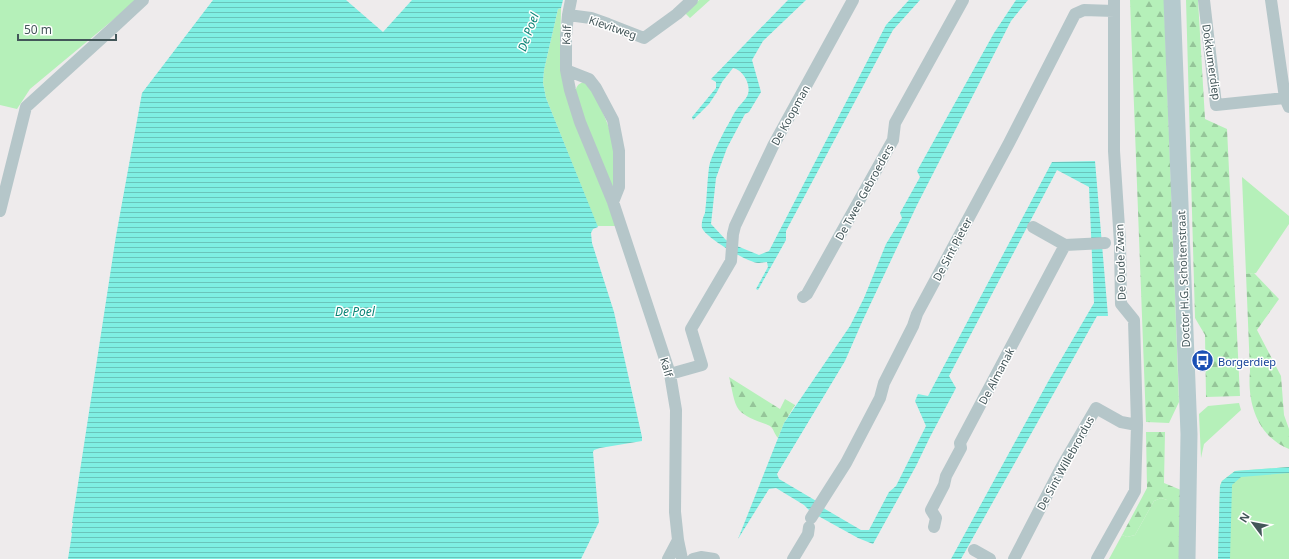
<svg xmlns="http://www.w3.org/2000/svg" width="1289" height="559" viewBox="0 0 1289 559" font-family="'Noto Sans',sans-serif">
	<style>
		.grass { fill: #b5f0b9 }
		.forest { fill: url(#forest-firs) }
		.water { fill: url(#water-rules) }
		.lines { fill: none; stroke-linecap: round; stroke-linejoin: round }
		.minor { stroke: #b5c6c9; stroke-width: 12 }
		.secondary { stroke: #b5cace; stroke-width: 17 }
		.labels { text-anchor: middle; dominant-baseline: central; stroke-width: 3; stroke-linejoin: round; paint-order: stroke }
		.street-label { font-size: 11px; fill: #435659; stroke: #fff }
		.transit-label { font-size: 11px; fill: #164399; stroke: #fff; text-anchor: start }
		.water-label { font-size: 12px; font-style: italic; fill: #088476; stroke: #fff }
	</style>
	<defs>
		<pattern id="forest-firs" width="22" height="20" patternUnits="userSpaceOnUse"><rect width="22" height="20" fill="#b5f0b9"/><path d="M5 1l3.5 6h-7zM16 11l3.5 6h-7z" fill="#95c599"/></pattern>
		<pattern id="water-rules" width="6" height="5" patternUnits="userSpaceOnUse"><rect width="6" height="5" fill="#7fefe3"/><path d="M0 2.5h6" fill="none" stroke="#6ac4bb"/></pattern>
	</defs>
	<rect width="100%" height="100%" fill="#eeebec"/>
	<path class="grass" d="M0,0H137L30,89L17,109L0,105Z
		M699,0H710L690,18L685,13Z
		M561,8L560,58L564,85L616,226H597L546,98L543,83L544,70L558,9Z
		M584,82L588,83C598,102 609,122 613,144C615,158 614,173 615,188L611,189L575,94C576,87 577,84 584,82Z
		M1242,177L1289,216V224L1256,273L1246,274Z
		M1239,403L1241,410L1204,444L1201,458L1199,414L1208,406Z
		M1289,467V559H1218L1220,486L1222,481L1235,471Z
		M1161,498L1167,500V559H1109L1122,535L1127,537L1135,535L1154,501Z"/>
	<path class="forest" d="M1130,0H1164L1179,402L1169,423L1146,422Z
		M1186,0H1198L1205,119L1227,129L1240,396L1206,397L1205,335L1195,318Z
		M1254,273L1279,299L1257,330L1281,376L1284,415L1289,429V449C1257,436 1247,402 1250,371L1246,274Z
		M729,377L780,409L785,399L795,405L784,423L778,438C774,434 774,429 770,426C761,422 746,418 739,410C733,402 732,387 729,377Z
		M1146,432H1165L1164,483L1181,490L1180,559H1167V500L1161,498L1154,501L1135,535L1127,537L1122,535L1147,488Z"/>
	<path class="water" d="M213,0H346L383,32L412,0H563L561,8L558,9L544,70L543,83L546,98L598,227L593,229L591,233L592,243L614,312L642,437V441L600,448L594,450L593,452L599,522L581,559H68L72,533L71,532L73,523H72L116,236L142,93Z
		M788,0H806L763,41L752,60L761,92L749,112L745,114L727,148L716,178L711,224L726,240L737,246L759,255L769,251L886,25L909,0H920L893,30L786,231V240L758,290L756,289L768,267L767,262C764,262 760,263 758,263C747,262 706,238 702,228C701,223 703,217 705,213C707,198 707,182 709,167C711,156 721,138 726,128C730,122 733,114 737,109C740,104 746,100 748,94C751,84 743,70 733,68L722,82L717,92L709,104L693,120L692,117L716,88V82L711,79Z
		M1016,0H1028L1011,21L917,205L862,322L845,361L777,474L779,479L818,502L825,509L861,530H869L889,492L896,486L926,426L915,401L918,394L928,396L1052,162L1095,161L1108,316H1097L961,559H951L1049,380L1094,303L1089,187L1057,170L949,376L956,388L930,437L916,466L873,544L858,538L811,512L804,505L776,488L769,489L738,539L784,423L850,326L864,298L886,244L902,218L900,213L920,177L917,171L994,33Z
		M1289,467V473L1241,477L1232,485L1230,559H1218L1220,486L1222,481L1235,471Z"/>
	<g class="lines">
		<path class="minor" d="M571,0L568,15L566,36V70L570,90L580,122L613,202L670,374L676,410L675,512L678,540L682,559
			M1204,0L1216,105L1285,98
			M1271,0L1285,98L1289,107
			M568,15L591,18L608,24L644,38L677,14L692,0
			M566,70L589,79L596,88L613,120L619,151V187L613,202
			M0,211L26,107L114,27L143,0
			M1033,227L1065,245
			M803,297L807,294L893,140L895,123L963,0
			M670,374L702,365L691,329L731,261L733,234L735,226L773,146L853,0
			M811,518L846,463L880,398L884,383L913,326L917,314L1009,143L1075,14L1084,10L1114,11
			M934,527L936,518L931,510L944,485L946,476L961,448L960,443L1065,245L1105,243
			M974,550L990,559
			M668,559L678,540
			M693,559L701,557L714,559
			M793,559L808,534L809,527
			M1014,559L1061,468L1096,408L1121,422L1137,425
			M1097,559L1135,491L1137,425L1134,320L1121,304L1120,243L1114,151V0"/>
		<path class="secondary" d="M1172,0L1189,434L1187,559"/>
	</g>
	<defs>
		<symbol id="bus-disc" viewBox="-11 -11 22 22"><circle r="9.5" fill="#1a4fb4" stroke="#fff"/><path d="M-5-6H5V4H4V6H2V4H-2V6H-4V4H-5ZM-3.5-4V0h7V-4ZM-3.5 1.2v1.5H-2V1.2ZM2 1.2v1.5H3.5V1.2Z" fill="#fff"/></symbol>
	</defs>
	<g fill-rule="evenodd">
		<use href="#bus-disc" x="1190" y="348" width="25" height="25"/>
	</g>
	<g class="labels">
		<g class="street-label">
			<text transform="translate(613 27) rotate(19)">Kievitweg</text>
			<text transform="translate(566 35) rotate(-87)">Kalf</text>
			<text transform="translate(1212 62) rotate(82)">Dokkumerdiep</text>
			<text transform="translate(790 115) rotate(-61)">De Koopman</text>
			<text transform="translate(864 192) rotate(-61)">De Twee Gebroeders</text>
			<text transform="translate(952 249) rotate(-62)">De Sint Pieter</text>
			<text transform="translate(1120 262) rotate(-92)">De Oude Zwan</text>
			<text transform="translate(1183 279) rotate(-92)">Doctor H.G. Scholtenstraat</text>
			<text transform="translate(667 367) rotate(74)">Kalf</text>
			<text transform="translate(996 376) rotate(-62)">De Almanak</text>
			<text transform="translate(1065 463) rotate(-61)">De Sint Willebrordus</text>
		</g>
		<g class="transit-label">
			<text x="1218" y="361">Borgerdiep</text>
		</g>
		<g class="water-label">
			<text transform="translate(528 32) rotate(-70)">De Poel</text>
			<text x="355" y="311">De Poel</text>
		</g>
	</g>
	<g transform="translate(1253 523) rotate(302)" stroke="#ffffff" stroke-width="3" paint-order="stroke">
	<path d="M0-3L7 15L0 10L-7 15Z" fill="#435659"/>
	<text y="-6" font-size="11" font-weight="bold" text-anchor="middle" fill="#435659">N</text>
	</g>
	<path d="M18 34v6h98v-6" fill="none" stroke="#435659" stroke-width="2"/>
	<text x="24" y="34" font-size="12" fill="#435659" stroke="#ffffff" stroke-width="3" paint-order="stroke">50 m</text>
</svg>
